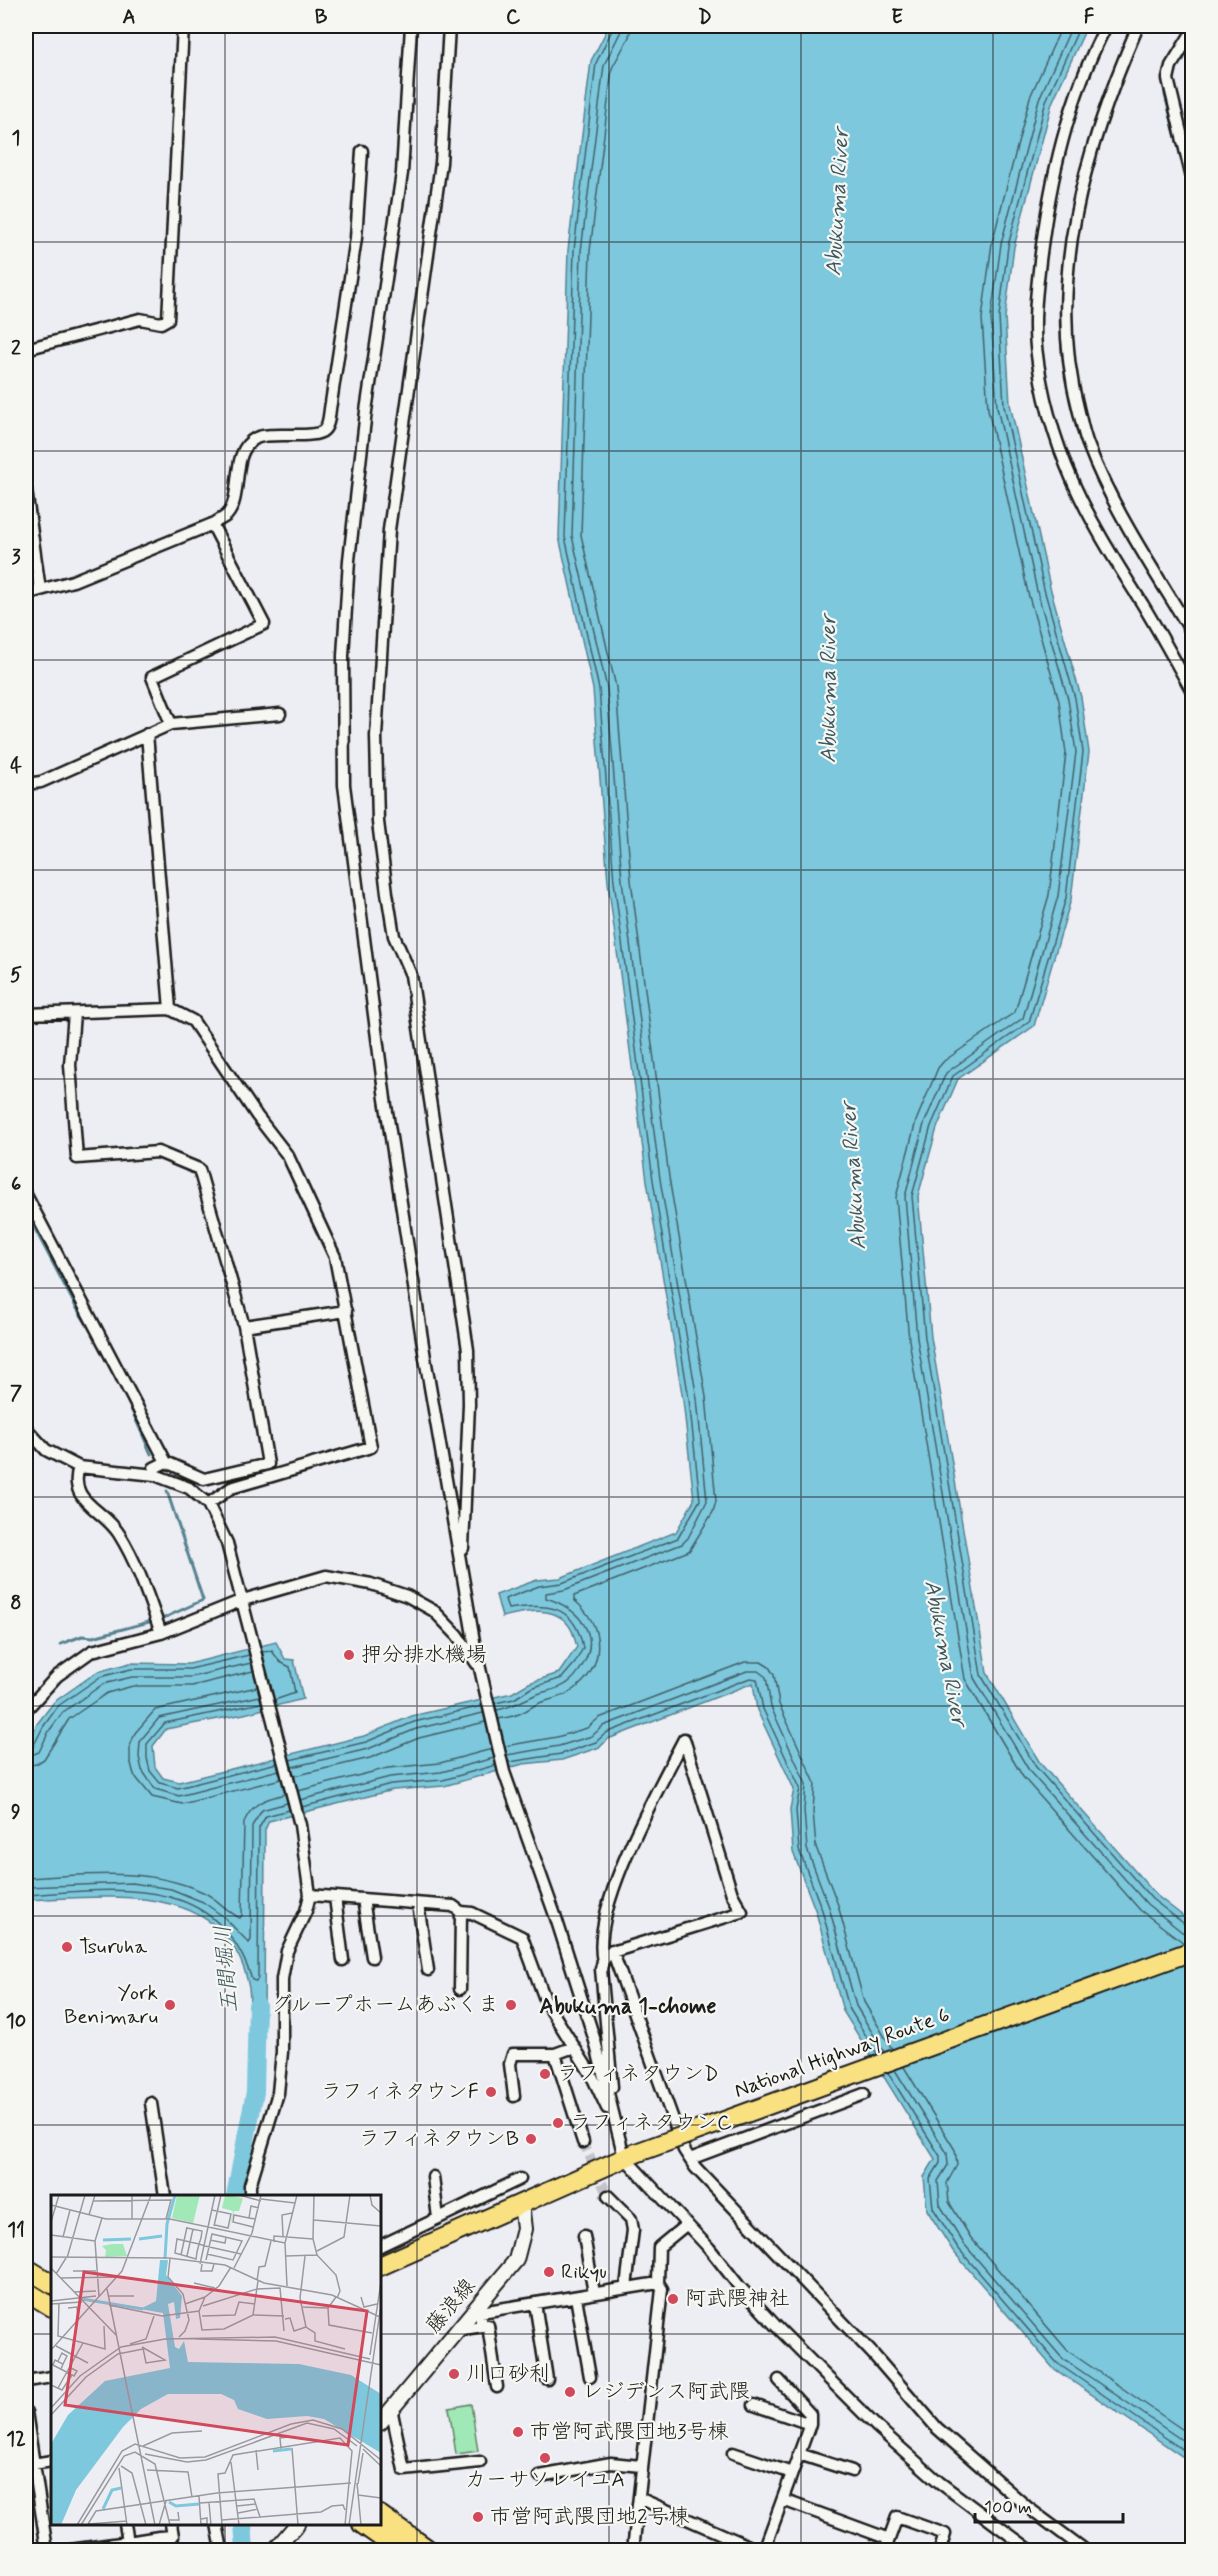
<svg xmlns="http://www.w3.org/2000/svg" width="1218" height="2576" viewBox="0 0 1218 2576" font-family="Mynerve,'Klee One',sans-serif">
	<style>
		.green { fill: #a0e8b5; stroke: #5e8268; stroke-width: 1.5 }
		.water { fill: #7dc8dd; stroke: #568390; stroke-width: 1.5 }
		.lines { fill: none; stroke-linecap: round; stroke-linejoin: round }
		.shore { stroke: #436169; stroke-width: 1.5 }
		.stream { stroke: #568390; stroke-width: 3 }
		.river { stroke: #7dc8dd; stroke-width: 18 }
		.minor-tunnel { stroke: #c3c3c9; stroke-width: 10; stroke-dasharray: 10 5; stroke-linecap: butt }
		.minor-casing { stroke: #1c1c1c; stroke-width: 15 }
		.tertiary-casing { stroke: #1c1c1c; stroke-width: 18 }
		.trunk-casing { stroke: #1c1c1c; stroke-width: 22 }
		.minor { stroke: #f6f6f2; stroke-width: 10 }
		.tertiary { stroke: #f6f6f2; stroke-width: 14 }
		.trunk { stroke: #f9e181; stroke-width: 18 }
		.trunk-bridge-casing { stroke: #1c1c1c; stroke-width: 22; stroke-linecap: butt }
		.trunk-bridge { stroke: #f9e181; stroke-width: 18 }
		.grid { fill: none; stroke: #1c1c1c; stroke-width: 1.5; stroke-opacity: 0.55 }
		.poi-dot { fill: #d1495b; stroke: #f6f6f2; stroke-width: 2 }
		.labels { text-anchor: middle; dominant-baseline: central; stroke-width: 4.5; stroke-linejoin: round; paint-order: stroke }
		.poi-label { font-size: 21px; fill: #1c1c1c; stroke: #f6f6f2; text-anchor: start }
		.street-label { font-size: 21px; fill: #1c1c1c; stroke: #f6f6f2 }
		.water-label { font-size: 22px; font-style: italic; fill: #3e5860; stroke: #f6f6f2 }
		.neighbourhood-label { font-size: 22px; font-weight: bold; fill: #1c1c1c; stroke: #f6f6f2 }
		.inset-river { fill: none; stroke: #7dc8dd; stroke-width: 3 }
		.inset-road { fill: none; stroke: #99999e; stroke-width: 1.5 }
		.view { fill: #d1495b; fill-opacity: 0.15; stroke: #d1495b; stroke-width: 3 }
		.inset-edge { fill: none; stroke: #1c1c1c; stroke-width: 3 }
		.neatline { fill: none; stroke: #1c1c1c; stroke-width: 2 }
		.grid-label { font-size: 20px; text-anchor: middle; font-weight: bold; fill: #1c1c1c }
	</style>
	<rect width="100%" height="100%" fill="#ededf4"/>
	<filter id="ink" filterUnits="userSpaceOnUse"><feTurbulence type="fractalNoise" baseFrequency=".0167" numOctaves="2"/><feDisplacementMap in="SourceGraphic" scale="12" xChannelSelector="R" yChannelSelector="G"/><feConvolveMatrix kernelMatrix="1 2 1 2 8 2 1 2 1" color-interpolation-filters="sRGB"/></filter>
	<g filter="url(#ink)">
		<path class="green" d="M471,2404L478,2451L456,2454L449,2408Z"/>
		<path class="water" d="M609,26H1087L1052,103L1014,247L1005,317L1010,404L1050,587L1081,697L1089,752L1071,899L1034,1026L958,1079L937,1128L918,1196L931,1337L987,1673L1040,1763L1156,1895L1192,1923V2463L1053,2368L953,2251L927,2210L924,2177L935,2159L843,2011L816,1912L793,1852L790,1809L794,1789L757,1710L753,1683L608,1739L600,1747L562,1760L523,1764L444,1786L393,1790L269,1821L265,1830L264,2030H249C249,2017 251,2002 249,1988C229,1878 107,1897 26,1900V1749L37,1724L54,1702L97,1672L130,1663L189,1664L276,1642L285,1659L294,1660L303,1699L244,1714L166,1729L153,1746L155,1767L163,1778L179,1782L364,1736L412,1716L512,1693L529,1683L559,1673L577,1647C575,1641 574,1634 571,1629C557,1603 524,1612 502,1617L496,1595L537,1580L560,1578L676,1532L694,1500L683,1400L647,1181L608,882L593,689L559,537L568,250L591,61Z"/>
		<g class="lines">
			<path class="shore" d="M1062,26L1030,97L992,243L982,318L988,409L1028,593L1059,701L1066,753L1049,895L1015,1012L944,1061L938,1068L916,1121L896,1197L909,1340L965,1679L1023,1777L1140,1910L1184,1943
				M1072,26L1039,99L1001,244L991,317L997,407L1037,591L1068,699L1076,752L1058,896L1023,1018L946,1073L924,1124L905,1197L917,1338L974,1678L1030,1772L1147,1904L1182,1932L1192,1935
				M1080,26L1046,101L1008,246L999,317L1004,406L1044,589L1075,698L1083,752L1066,898L1029,1022L953,1076L931,1126L912,1196L925,1338L981,1675L1036,1767L1152,1899L1187,1926L1192,1927
				M262,1652L272,1651L280,1662L290,1667L295,1693L275,1700
				M257,1687L155,1710L135,1733L130,1746V1759L134,1775L152,1797L182,1804L281,1779
				M260,1696L159,1718L140,1741L139,1757L142,1770L155,1789L179,1796L279,1770
				M261,1703L165,1723L147,1744V1758L150,1771L160,1783L178,1788L277,1763
				M495,1703L514,1699L531,1688L562,1678L575,1663L583,1648C575,1603 545,1603 508,1609L505,1599L539,1586L562,1583L678,1538L700,1500L689,1399L653,1180L614,881L599,689L565,537L574,250L596,63L614,26
				M497,1710C513,1707 521,1701 535,1695C545,1691 557,1690 566,1684C573,1680 580,1670 584,1663C601,1631 575,1607 546,1598V1593L564,1590L682,1544L688,1538L707,1501L697,1399L660,1179L622,880L607,688L572,536L581,251L604,65L620,33L622,26
				M499,1719C506,1717 514,1717 521,1713C528,1710 534,1705 542,1702C552,1699 564,1697 572,1691C607,1666 605,1626 574,1600V1596L689,1551L713,1512L716,1501L706,1397L669,1177L631,880L616,687L581,535L590,251L612,68L629,37L631,26
				M505,1746L557,1737L587,1728L599,1718L745,1662H761L769,1667L774,1675L779,1704L815,1783L813,1811L816,1847L838,1905L864,2002L892,2049
				M26,1749L33,1747L43,1727L58,1706L100,1677L131,1669H190L249,1655
				M507,1755L559,1746L592,1736L603,1726L747,1671H758L766,1677L771,1707L806,1784L804,1810L807,1849L829,1907L856,2006L884,2052
				M26,1757L39,1752L49,1731L63,1712L103,1684L132,1677H191L251,1663
				M290,1760L366,1742L414,1722L482,1706
				M509,1762L561,1754L596,1742L606,1733L750,1678L757,1679L763,1709L800,1788L796,1810L799,1850L822,1910L849,2008L877,2054
				M26,1766L36,1764L44,1759L69,1719L107,1693L133,1686H192L253,1671
				M292,1767L368,1749L416,1729L483,1713
				M294,1776L370,1758L419,1738L485,1722
				M298,1791L388,1768L440,1763L492,1749
				M300,1800L390,1777L441,1772L494,1758
				M302,1807L391,1784L443,1780L496,1765
				M26,1878C85,1875 147,1866 203,1892C217,1898 227,1912 240,1918L242,1915L244,1822C253,1802 265,1799 285,1794
				M26,1887L132,1883L171,1889L203,1902L224,1917L249,1943L251,1940L252,1826L262,1810L287,1803
				M26,1895C116,1889 219,1872 252,1980L256,1981L258,1978L259,1828L266,1816L289,1810
				M904,2067L955,2150L957,2165L947,2183L949,2202L971,2238L1068,2351L1192,2436
				M895,2070L947,2153L948,2165L938,2181L940,2205L964,2244L1062,2358L1192,2447
				M888,2073L940,2156V2163L930,2179L933,2208L958,2248L1057,2363L1192,2456"/>
			<path class="stream" d="M1183,60L1192,44
				M1163,76L1165,95L1184,168
				M1187,178L1192,199
				M26,1212L76,1307L91,1331
				M125,1395L151,1454
				M164,1618L203,1600L167,1491
				M61,1644L82,1636L93,1637L149,1622"/>
			<path class="river" d="M235,2196L255,2092L257,2005
				M243,2524L245,2550"/>
			<path class="minor-tunnel" d="M583,2142L608,2196"/>
			<defs>
				<path id="minor" d="M411,26L402,173L366,411L349,560L343,656L344,785L385,1099L425,1358L475,1647L504,1772L556,1918L595,2041L624,2157L709,2248L739,2286L775,2325L877,2427L939,2482L1030,2550
					M449,26L441,163L389,530L376,736L378,822L387,893L394,936L411,975L468,1350L469,1404L463,1548
					M1106,26C1068,99 1050,179 1040,261C1037,289 1033,318 1036,347C1041,393 1054,439 1073,482C1092,525 1118,565 1143,605C1160,633 1176,663 1192,691
					M1138,26C1086,145 1044,282 1079,412C1082,424 1084,436 1089,447C1114,512 1156,573 1192,633
					M1192,32L1171,66L1168,79L1192,178
					M26,349L140,319L161,323L168,319L183,26
					M26,490L40,590
					M26,594L73,581L215,523C218,520 224,518 227,515C244,495 229,452 256,438C271,431 315,440 324,430C330,424 329,411 331,403L356,238L362,151
					M171,724L152,677L264,624L212,524
					M147,734L170,1009
					M26,784L41,782L171,724L280,714
					M74,1013L70,1065L77,1158L158,1152L199,1169L244,1326L268,1464L204,1479L166,1462
					M26,1014L170,1009L193,1021L257,1116L288,1156L335,1257L371,1447L231,1488L208,1504
					M26,1195L166,1462L154,1468L155,1475
					M244,1326L346,1311
					M26,1428L46,1450L79,1467L155,1475L189,1488L208,1504L227,1543L300,1825L310,1895L306,1911L287,1951L282,1979V2052L278,2093L250,2185V2196
					M79,1467C67,1502 104,1509 119,1534C138,1564 149,1599 161,1633
					M26,1710L57,1676L92,1651L161,1633L243,1600L326,1576L371,1584L407,1596L434,1611L457,1635L477,1664
					M310,1895L453,1906L461,1912L472,1913L522,1937L546,2002L591,2074L607,2108
					M335,1897L343,1960
					M363,1899L372,1957
					M418,1904L428,1970
					M612,1950L684,2150L695,2167L873,2354L937,2428L1027,2507L1085,2550
					M603,1961C590,1909 659,1788 684,1739L732,1894L742,1912L609,1953L603,1961L601,1969L612,2087
					M460,1989L461,1912
					M574,2047L555,2054L583,2142
					M514,2096L510,2064L513,2054H555
					M151,2103L165,2196
					M690,2159L864,2094
					M433,2177L438,2218
					M608,2196L631,2219L633,2230L626,2287
					M584,2236L594,2293
					M380,2246L520,2179
					M658,2283L659,2247L687,2224
					M576,2297L590,2377
					M535,2303L547,2379
					M481,2326V2312L658,2283L662,2289L633,2550
					M458,2330L488,2325L497,2387
					M26,2381L52,2377
					M754,2405L810,2424
					M391,2408L404,2470L480,2462
					M26,2412L47,2550
					M733,2453L792,2473
					M799,2454L852,2471
					M26,2465L52,2461
					M540,2476L611,2463L641,2466
					M639,2498L758,2550
					M783,2500L889,2539
					M125,2524L128,2542L159,2537
					M217,2524L222,2550
					M70,2550L128,2542
					M162,2550L159,2537L173,2536L171,2524
					M764,2550L810,2424V2414L779,2380
					M885,2550L897,2517L945,2534L940,2550"/>
				<path id="tertiary" d="M380,2423L516,2260L524,2229L521,2203
					M275,2550L297,2524"/>
				<path id="trunk" d="M380,2266L636,2153
					M26,2268L52,2284
					M26,2291L52,2307
					M380,2515L429,2550
					M362,2524L399,2550"/>
			</defs>
			<use href="#minor" class="minor-casing"/>
			<use href="#tertiary" class="tertiary-casing"/>
			<use href="#trunk" class="trunk-casing"/>
			<use href="#minor" class="minor"/>
			<use href="#tertiary" class="tertiary"/>
			<use href="#trunk" class="trunk"/>
			<defs>
				<path id="trunk-bridge" d="M636,2153L1192,1951"/>
			</defs>
			<use href="#trunk-bridge" class="trunk-bridge-casing"/>
			<use href="#trunk-bridge" class="trunk-bridge"/>
		</g>
	</g>
	<path class="grid" d="M225,26V2196M417,26V2550M609,26V2550M801,26V2550M993,26V2550M26,242H1192M26,451H1192M26,660H1192M26,870H1192M26,1079H1192M26,1288H1192M26,1497H1192M26,1706H1192M26,1916H1192M26,2125H1192M26,2334H52M380,2334H1192M225,2524V2550"/>
	<g class="poi-dot">
		<circle cx="349" cy="1655" r="6"/>
		<circle cx="67" cy="1947" r="6"/>
		<circle cx="170" cy="2005" r="6"/>
		<circle cx="511" cy="2005" r="6"/>
		<circle cx="545" cy="2074" r="6"/>
		<circle cx="491" cy="2092" r="6"/>
		<circle cx="558" cy="2123" r="6"/>
		<circle cx="531" cy="2139" r="6"/>
		<circle cx="549" cy="2272" r="6"/>
		<circle cx="673" cy="2299" r="6"/>
		<circle cx="454" cy="2374" r="6"/>
		<circle cx="570" cy="2392" r="6"/>
		<circle cx="518" cy="2432" r="6"/>
		<circle cx="545" cy="2458" r="6"/>
		<circle cx="478" cy="2517" r="6"/>
	</g>
	<g class="labels">
		<g class="poi-label">
			<text x="361" y="1655">押分排水機場</text>
			<text x="79" y="1947">Tsuruha</text>
			<text x="158" y="1993" text-anchor="end">York<tspan x="158" dy="24">Benimaru</tspan></text>
			<text x="499" y="2005" text-anchor="end">グループホームあぶくま</text>
			<text x="557" y="2074">ラフィネタウンD</text>
			<text x="479" y="2092" text-anchor="end">ラフィネタウンF</text>
			<text x="570" y="2123">ラフィネタウンC</text>
			<text x="519" y="2139" text-anchor="end">ラフィネタウンB</text>
			<text x="561" y="2272">Rikyu</text>
			<text x="685" y="2299">阿武隈神社</text>
			<text x="466" y="2374">川口砂利</text>
			<text x="582" y="2392">レジデンス阿武隈</text>
			<text x="530" y="2432">市営阿武隈団地3号棟</text>
			<text x="545" y="2480" text-anchor="middle">カーサソレイユA</text>
			<text x="490" y="2517">市営阿武隈団地2号棟</text>
		</g>
		<g class="street-label">
			<text transform="translate(842 2053) rotate(-20)">National Highway Route 6</text>
			<text transform="translate(451 2306) rotate(-50)">藤浪線</text>
		</g>
		<g class="water-label">
			<text transform="translate(838 202) rotate(-87)">Abukuma River</text>
			<text transform="translate(829 689) rotate(-90)">Abukuma River</text>
			<text transform="translate(854 1176) rotate(-94)">Abukuma River</text>
			<text transform="translate(945 1653) rotate(79)">Abukuma River</text>
			<text transform="translate(227 1969) rotate(-95)">五間堀川</text>
		</g>
		<g class="neighbourhood-label">
			<text x="628" y="2007">Abukuma 1-chome</text>
		</g>
	</g>
	<g transform="translate(51 2195)">
		<rect width="330" height="330" fill="#ededf4"/>
		<path d="M126,0H149L142,28L121,23ZM174,0L192,3L188,16H183L178,37L182,16L171,13ZM61,49H72L76,61L54,62L55,55L51,51Z" fill="#a0e8b5"/>
		<path d="M109,65H117L115,80L131,101L129,123L125,124L123,107L117,109L124,152L128,154L133,146L137,167L248,169L300,180L330,199V258L273,224L256,221L216,224L187,214L183,205L170,199H117L90,214L72,232L25,295L10,330H0V249L17,220L54,186L119,173L112,118L89,114L105,106Z" fill="#7dc8dd"/>
		<path class="inset-river" d="M88,44L111,41M52,45L80,44M114,64L116,29L124,0M31,104L92,114M222,256L240,254M118,307L125,311L148,309M52,314L61,295L70,293"/>
		<path class="inset-road" d="M81,0V24M188,0L210,6M263,0L262,44L266,60L285,80L289,96L286,103M319,0L321,10L330,18M210,4L244,8M42,6L120,5L115,24M0,10L55,24H119L234,48M161,15L180,19L177,33L164,30M38,20L44,0M198,23L183,20L182,27L202,32M205,24L198,23L200,11L208,13M263,25L330,31M0,27L8,0M163,31L170,0M136,33L151,36L150,43L148,49L146,57L145,64L124,58L126,44L139,47L148,49L154,51L190,59M0,40L44,46M232,41L231,20L241,18M12,42L19,15M159,45L174,48L175,42M223,47V41L262,44M266,56L293,42L299,0M130,60L136,32M136,61L142,34M235,61L266,60M254,61L249,103L255,132L264,138V146L294,154M0,62L118,63L174,70L213,88L281,100L329,122M16,63L34,0M119,64L117,82L132,99L138,125L134,136L128,142M155,65L161,39L191,46L182,65L156,59M149,69L164,0M151,69L150,76H161L163,69M0,73L65,140M183,73L201,38L210,0M22,76H45M5,79L15,63M10,83L65,82M206,86L208,72L214,71L220,46M143,88L164,93M236,91L234,48L246,0M56,94L104,330M23,97L45,96M48,101L44,46L51,23M57,101H83M310,102L313,112L326,109M0,106L45,101M8,108L7,141L54,154L53,131M0,109L31,107M134,109L154,102L168,91L180,72M58,110L111,121L148,116L154,102M152,111L206,94L229,93L233,136M250,112L277,113L285,102M17,113L26,112L27,123M277,113L278,130L321,138M148,116L151,135L173,134L202,120L233,121M202,120L207,86M151,121L184,120L188,107L204,109M234,124L239,123L243,136L255,132M145,144L225,146L330,170M79,149L95,144L103,121M5,151L37,168M91,152L114,165L95,168L92,153M0,155L71,76L100,0M319,160L330,87M7,166L11,158L16,161L12,169M0,169L23,181L26,176L18,172M2,170L4,165L12,169L10,174M0,190L11,195L21,180M7,193L32,148M0,213L29,181L70,152L114,144L224,142L319,164M0,220L35,182L67,159L92,154M92,251L121,238L151,236M241,253L247,330M230,254L229,243L237,242M312,254L330,271M205,255L207,275M94,259L136,267L155,265L256,228L283,234L306,251M180,267L188,330M70,271L81,278L95,330M68,273L76,330M96,275L137,277L141,302M306,288L310,330M307,289L312,258M307,300L330,303M148,301L150,330M149,308L203,304L209,322M158,308L160,330M186,311L205,309M187,318L207,314M150,324L156,323V329H150M118,325H128L127,317M171,325L270,317L281,311L292,310L294,315M37,329L45,316L166,298L300,288M38,329L76,326M26,330L71,256L84,249L129,263L154,262L240,229L262,225L291,234L330,265M30,330L73,261L84,257L104,269L119,330M108,330L115,306M171,330L167,279L174,278L182,260L289,243L301,256L294,330M298,330L330,110"/>
		<path class="view" d="M33,77L316,116L297,250L14,210Z"/>
		<rect width="330" height="330" class="inset-edge"/>
	</g>
	<rect width="1218" height="2576" fill="none" stroke="#f6f6f2" stroke-width="66"/>
	<path d="M975 2513v9h148v-9" fill="none" stroke="#1c1c1c" stroke-width="3"/>
	<text x="984" y="2513" font-size="18" fill="#1c1c1c" stroke="#f6f6f2" stroke-width="4.5" paint-order="stroke">100 m</text>
	<rect x="33" y="33" width="1152" height="2510" class="neatline"/>
	<g class="grid-label">
		<text x="129" y="23">A</text>
		<text x="321" y="23">B</text>
		<text x="513" y="23">C</text>
		<text x="705" y="23">D</text>
		<text x="897" y="23">E</text>
		<text x="1089" y="23">F</text>
		<text x="16" y="144">1</text>
		<text x="16" y="354">2</text>
		<text x="16" y="563">3</text>
		<text x="16" y="772">4</text>
		<text x="16" y="981">5</text>
		<text x="16" y="1190">6</text>
		<text x="16" y="1399">7</text>
		<text x="16" y="1609">8</text>
		<text x="16" y="1818">9</text>
		<text x="16" y="2027">10</text>
		<text x="16" y="2236">11</text>
		<text x="16" y="2445">12</text>
	</g>
</svg>
